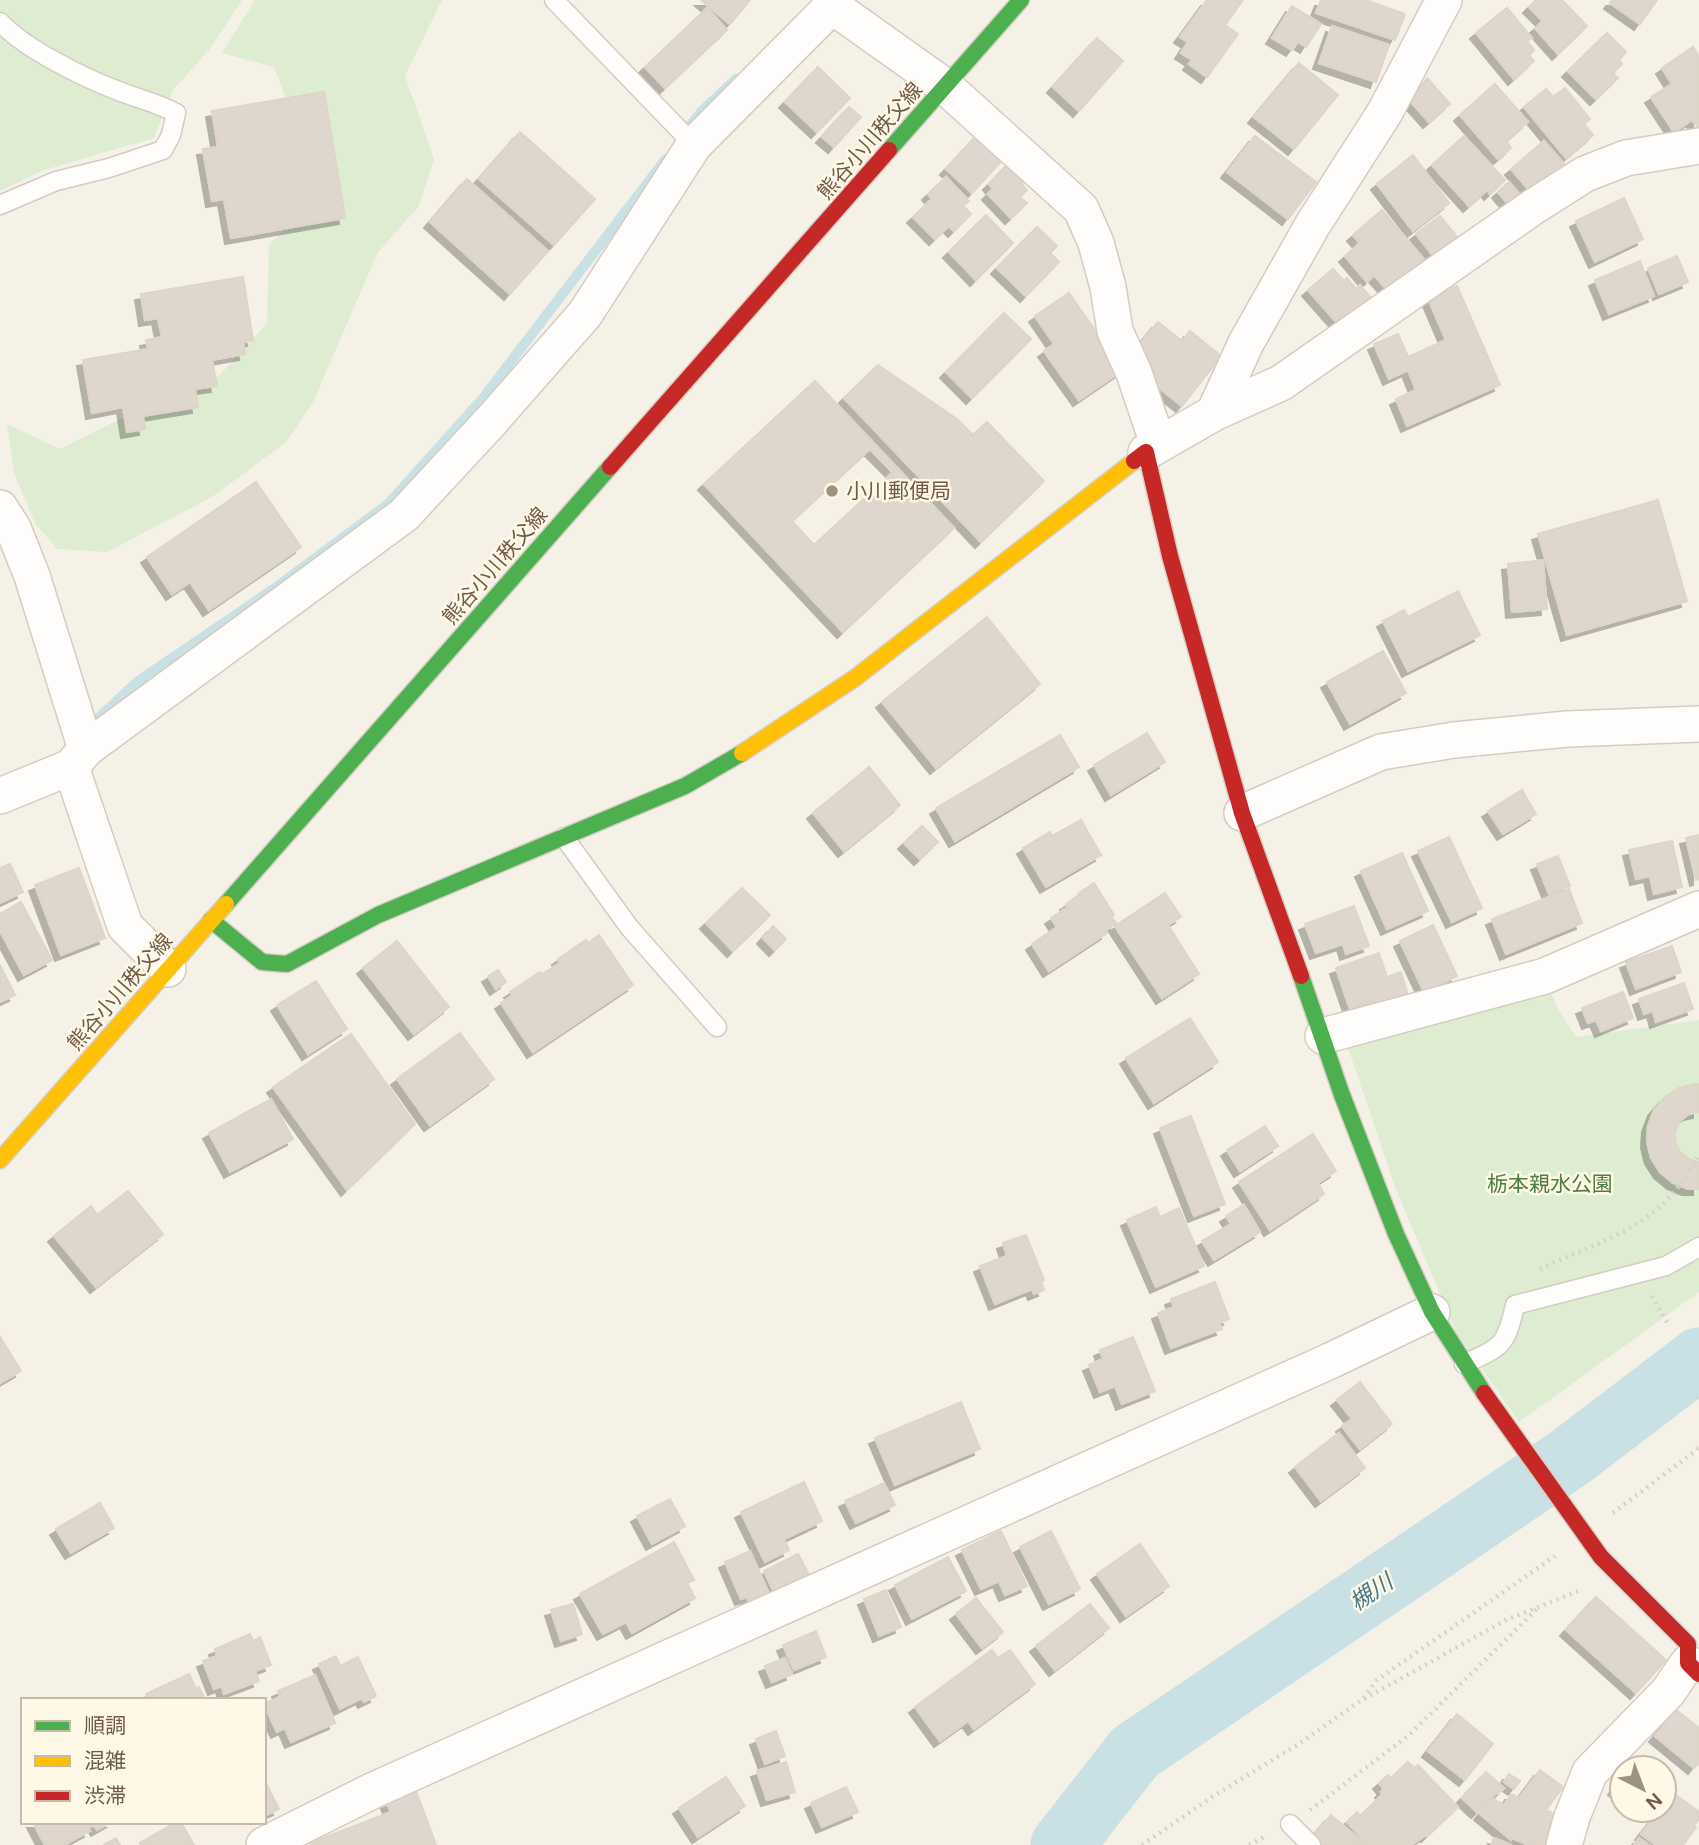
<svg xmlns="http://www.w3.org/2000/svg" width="1699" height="1845" viewBox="0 0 1699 1845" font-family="'DM Sans','Noto Sans JP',sans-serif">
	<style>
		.green { fill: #deecd2 }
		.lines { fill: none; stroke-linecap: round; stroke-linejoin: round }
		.stream { stroke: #c9e0e5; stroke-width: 10 }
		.river { stroke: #c9e0e5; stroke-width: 63 }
		.building { fill: #dfd7cd; stroke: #ded5c9; stroke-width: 2; fill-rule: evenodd; filter: url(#shadow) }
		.lane-casing { stroke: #d4ccc2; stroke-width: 21 }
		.street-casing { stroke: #d4ccc2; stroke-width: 38 }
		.fast-casing { stroke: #d6cec3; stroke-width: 19 }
		.slow-casing { stroke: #d6cec3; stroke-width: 19 }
		.jam-casing { stroke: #d6cec3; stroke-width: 19 }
		.path { stroke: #d7d0c9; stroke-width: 4.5; stroke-dasharray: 2 5; stroke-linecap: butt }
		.lane { stroke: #fefdfb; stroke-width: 18 }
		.street { stroke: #fefdfb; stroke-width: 35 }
		.fast { stroke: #4caf50; stroke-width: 16 }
		.slow { stroke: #ffc107; stroke-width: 16 }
		.jam { stroke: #c62828; stroke-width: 16 }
		.jam-bridge-casing { stroke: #d6cec3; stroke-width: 19; stroke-linecap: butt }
		.jam-bridge { stroke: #c62828; stroke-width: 16 }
		.poi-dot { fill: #a09080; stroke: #fff8e7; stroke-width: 2.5 }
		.labels { text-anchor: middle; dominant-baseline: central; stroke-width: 5; stroke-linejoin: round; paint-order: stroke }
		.street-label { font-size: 21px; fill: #725c49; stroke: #fff8e7 }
		.poi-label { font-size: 21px; fill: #725c49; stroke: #fff8e7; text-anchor: start }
		.park-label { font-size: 21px; fill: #4f7d44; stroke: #fff8e7 }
		.water-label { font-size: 23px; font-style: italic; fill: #46788b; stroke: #fff8e7 }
	</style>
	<defs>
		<filter id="shadow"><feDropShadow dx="-6" dy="6" stdDeviation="0" flood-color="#0004"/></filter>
	</defs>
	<rect width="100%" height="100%" fill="#f5f1e7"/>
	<path class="green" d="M0,0H242L209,50L173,90L154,138L41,171L0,191Z
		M255,0H442L405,76L434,159L419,206L378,252L313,402L287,441L212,497L107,552L57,549L35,523L14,473L7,424L60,449L165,397L220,375L267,323L269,245L295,219L304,147L274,67L222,53Z
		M1549,988L1558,1009L1576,1037L1699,1020V1292L1519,1422L1456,1331L1395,1187L1348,1048L1359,1036Z"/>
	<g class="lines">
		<path class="stream" d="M689,127L702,111L736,79
			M88,728L137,682L275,588L388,504L483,398L665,160"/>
		<path class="river" d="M1062,1845L1135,1752L1569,1458L1699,1359"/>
	</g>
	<path class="building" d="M701,0H750L730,24Z
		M1207,0H1243L1225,25L1238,34L1207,77L1189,64L1192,60L1181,53L1188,42L1180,37Z
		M1321,0H1366L1405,14L1395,40L1316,13Z
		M1536,0H1562L1587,26L1558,54L1535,28L1543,21L1529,7Z
		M1612,0H1657L1640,24L1610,3Z
		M1292,6L1321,24L1306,47L1298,42L1292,50L1272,38Z
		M707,8L727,30L665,88L645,67Z
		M1507,8L1532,38L1527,41L1534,50L1529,55L1534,61L1514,79L1476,33Z
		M1332,26L1389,45L1376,82L1319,63Z
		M1607,33L1626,52L1619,60L1622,64L1613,73L1618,78L1596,99L1568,71Z
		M1097,38L1123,61L1079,111L1053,87Z
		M1693,47L1699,57V129L1692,120L1674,132L1651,97L1672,84L1662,68Z
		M1299,63L1338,95L1294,149L1254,117Z
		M818,67L850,98L817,132L785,102Z
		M1427,78L1450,104L1429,122L1410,101Z
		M1495,84L1528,122L1506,141L1511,148L1498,159L1460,115Z
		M1565,88L1590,119L1584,124L1593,135L1566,158L1524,107L1546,89L1553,97Z
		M324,92L345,218L231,238L224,199L212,201L203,149L218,147L212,111Z
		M849,107L861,117L834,147L822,137Z
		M982,130L1008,154L972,193L946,169Z
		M520,132L595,199L554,245L479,179Z
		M1255,136L1316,182L1288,219L1227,172Z
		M1464,136L1505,180L1490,194L1487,190L1469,206L1432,165Z
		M1544,141L1565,165L1532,193L1511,169Z
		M1413,155L1449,203L1413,231L1377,184Z
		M1012,160L1029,176L1021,184L1027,190L1020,197L1027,203L1011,218L988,194L993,189L989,184Z
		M946,177L969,201L963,206L971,214L954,231L949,226L935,239L913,217L932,199L928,194Z
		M467,179L548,251L510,294L430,222Z
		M1509,182L1521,196L1509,205L1498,192Z
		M1624,198L1643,239L1595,262L1576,221Z
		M1382,210L1427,263L1391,294L1374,275L1367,282L1345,256L1360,243L1353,235Z
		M986,215L1013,243L976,280L949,252Z
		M1440,216L1458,238L1434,257L1416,234Z
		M1037,227L1057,246L1050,253L1059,262L1026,296L997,268Z
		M1677,256L1688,282L1659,294L1648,268Z
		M1640,261L1654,296L1609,314L1595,280Z
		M1333,269L1344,281L1347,278L1356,289L1360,285L1371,298L1339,325L1308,290Z
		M243,277L253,340L243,342L245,354L212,360L217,386L195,389L198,407L143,416L145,429L127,432L123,407L92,413L83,360L148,349L146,340L162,337L158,318L145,320L141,294Z
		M1457,286L1500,385L1407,426L1396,399L1416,390L1408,370L1389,379L1374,344L1398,334L1408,357L1446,340L1428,298Z
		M1069,293L1123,370L1079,400L1044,351L1054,344L1035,316Z
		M1004,313L1031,339L972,398L946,372Z
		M1158,322L1182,341L1190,331L1221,356L1182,406L1142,374L1151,363L1135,350Z
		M878,365L957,419L973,435L987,422L1044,481L981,542L844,398Z
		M815,381L954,528L843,632L704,484ZM870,449L893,472L814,545L792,521Z
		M256,482L301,547L209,610L190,582L172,594L147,557Z
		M1658,500L1687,601L1567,635L1538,534Z
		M1543,560L1547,609L1512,612L1508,564Z
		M1458,591L1480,635L1408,671L1383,621L1404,610L1408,617Z
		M987,617L1040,684L936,768L882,702Z
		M1383,651L1406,693L1350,724L1327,682Z
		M1147,733L1165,762L1111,795L1094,765Z
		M1060,735L1079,767L955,841L936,808Z
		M869,767L900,805L844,851L813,813Z
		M1522,790L1536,814L1503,834L1488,811Z
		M1081,820L1101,855L1046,887L1023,848L1050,832L1052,836Z
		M922,826L938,842L920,859L904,843Z
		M1699,835V879L1696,880L1686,838Z
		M1449,837L1482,908L1452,922L1418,851Z
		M1672,841L1682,887L1654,894L1650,876L1636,879L1629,850Z
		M1402,853L1428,911L1387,929L1361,871Z
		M1558,856L1570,886L1549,894L1537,864Z
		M10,864L23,892L0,903V868Z
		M79,868L105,938L61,955L35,885Z
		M1094,883L1114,915L1111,917L1116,923L1105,931L1107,933L1049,971L1032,944L1057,927L1051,918L1068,907L1066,904L1079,896L1078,894Z
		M742,888L770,915L733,951L706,923Z
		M1569,889L1582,923L1506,954L1492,919Z
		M1165,893L1181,917L1168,925L1199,974L1162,998L1115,926Z
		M21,902L52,960L24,975L0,931V914Z
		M1354,906L1369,946L1346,954L1343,944L1316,953L1305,924Z
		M1433,925L1457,976L1424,992L1400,941Z
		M773,926L786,939L775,950L763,938Z
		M599,935L633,985L533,1052L501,1003L513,995L510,992L540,972L542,974L560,963L558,959L586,940L588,943Z
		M397,941L449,1007L414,1034L363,968Z
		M1672,946L1681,972L1636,989L1626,962Z
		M1379,953L1387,977L1401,972L1409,999L1377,1010L1374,1001L1350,1009L1336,968Z
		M0,965L15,995L0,1002Z
		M498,970L506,982L496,989L488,976Z
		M316,981L347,1029L308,1054L277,1005Z
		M1684,983L1693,1009L1656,1022L1653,1011L1644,1014L1639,999Z
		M1623,992L1633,1018L1601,1031L1596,1020L1588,1023L1582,1008Z
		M1190,1018L1218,1062L1154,1103L1126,1058Z
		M460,1033L494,1079L430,1125L397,1079Z
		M351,1034L415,1124L347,1190L273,1087Z
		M1695,1084H1699V1112L1689,1114L1681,1120L1675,1131V1142L1680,1152L1689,1159L1699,1162V1189H1688L1673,1183L1660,1172L1651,1158L1647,1142L1648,1126L1654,1110L1665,1097L1679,1088Z
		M271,1099L293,1139L230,1172L209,1133Z
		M1191,1116L1225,1204L1194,1216L1160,1128Z
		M1265,1126L1278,1146L1240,1171L1227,1150Z
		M1313,1134L1336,1171L1318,1183L1324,1194L1270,1230L1239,1182Z
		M128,1191L163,1234L96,1287L54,1236L91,1206L97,1215Z
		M1244,1205L1260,1232L1214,1260L1202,1241L1231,1224L1226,1216Z
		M1156,1207L1160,1217L1179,1208L1204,1266L1156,1287L1127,1220Z
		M1026,1235L1044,1280L1041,1282L1044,1290L1034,1294L1032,1289L995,1304L980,1266L1007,1256L1003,1243Z
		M1215,1282L1229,1319L1219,1323L1222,1329L1171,1348L1158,1313L1174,1307L1171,1299Z
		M0,1337L21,1371L0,1383Z
		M1133,1337L1155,1391L1122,1404L1115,1386L1100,1392L1089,1365L1103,1359L1100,1350Z
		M1360,1382L1392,1424L1360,1449L1342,1426L1352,1419L1337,1400Z
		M961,1402L980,1449L895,1485L875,1438Z
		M1339,1433L1365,1468L1321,1501L1295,1467Z
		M804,1482L822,1521L784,1539L789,1550L765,1562L741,1512Z
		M884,1483L895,1505L856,1523L845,1501Z
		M670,1499L685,1526L652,1544L637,1516Z
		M100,1503L114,1528L71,1553L56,1529Z
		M1001,1531L1027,1586L1005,1595L999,1581L981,1589L962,1550Z
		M1051,1531L1080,1589L1049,1604L1020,1547Z
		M674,1542L694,1580L687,1583L695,1598L632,1633L626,1622L603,1634L580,1594Z
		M1140,1544L1169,1586L1126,1616L1097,1574Z
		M750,1551L770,1596L750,1604L747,1597L741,1599L725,1562Z
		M798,1554L810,1577L775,1594L764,1571Z
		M948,1557L966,1591L912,1619L895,1585Z
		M886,1590L901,1627L879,1636L864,1599Z
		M1596,1597L1666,1660L1636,1693L1566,1630Z
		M976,1598L1003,1632L982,1648L956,1614Z
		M573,1604L582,1634L561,1641L551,1610Z
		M1090,1604L1109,1628L1055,1670L1036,1646Z
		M816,1631L826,1657L794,1670L783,1645Z
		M250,1634L253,1641L260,1637L271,1665L255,1671L259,1681L224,1694L222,1686L214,1689L203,1661L217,1656L215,1649Z
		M992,1650L998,1658L1010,1650L1035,1684L974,1729L968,1721L940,1741L915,1707Z
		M336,1656L340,1666L358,1657L376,1696L364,1702L362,1698L340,1709L319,1664Z
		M785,1658L792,1674L772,1682L765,1666Z
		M189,1674L196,1689L199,1687L205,1700H149L146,1694Z
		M315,1675L335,1723L291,1742L285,1728L277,1732L264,1704L280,1697L278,1691Z
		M1676,1710L1699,1728V1762L1694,1768L1655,1736Z
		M1457,1714L1493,1744L1465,1780L1428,1751Z
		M776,1731L785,1756L765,1764L756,1739Z
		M786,1762L795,1792L767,1800L757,1771Z
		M1408,1762L1414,1768L1418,1765L1458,1807L1427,1836L1426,1835L1411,1845H1368L1347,1822L1357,1812L1360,1816L1383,1794L1381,1792L1384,1789L1379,1783L1388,1775L1391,1778Z
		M1540,1770L1563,1787L1546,1810L1557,1815L1548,1845H1529L1512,1838L1511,1840L1480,1814L1493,1799L1504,1805L1511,1794L1519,1798Z
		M1486,1772L1504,1788L1498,1794L1496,1793L1477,1812L1462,1798Z
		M1509,1774L1520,1781L1514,1789L1504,1782Z
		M726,1777L745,1806L698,1837L679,1808Z
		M1622,1777V1795L1614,1789Z
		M264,1779L279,1809L264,1816Z
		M846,1787L858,1812L822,1827L811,1803Z
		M416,1791L436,1845H311L310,1843L391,1812L387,1803Z
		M1676,1795L1699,1812V1819L1694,1825L1696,1827L1683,1845H1656L1641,1834L1660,1810H1664V1804L1669,1798L1672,1800Z
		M1331,1815L1366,1845H1318L1311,1839Z
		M33,1822H111L97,1830L94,1825L88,1828L90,1831L64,1845H45Z
		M177,1822H181L194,1845H141L140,1843Z
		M116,1838L120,1845H103Z
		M1494,1838L1511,1845H1491Z
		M1639,1838L1649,1845H1634Z"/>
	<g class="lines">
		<defs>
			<path id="lane" d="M554,0L694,145
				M0,22C24,48 82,77 116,90C136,98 157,103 176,113L171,135L163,150L109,168L56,181L0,205
				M564,837L629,927L717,1027
				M1464,1364C1501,1347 1506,1347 1515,1305L1666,1266L1699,1247
				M1290,1824L1311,1845"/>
			<path id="street" d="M832,6L946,87L1081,209L1096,243L1108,287L1115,331L1134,373L1158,444
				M1214,413L1246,343L1312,226L1385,112L1444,0
				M1146,452L1214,413L1281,383L1533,207L1585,174L1626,158L1699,146
				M0,508L13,528L32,576L86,749
				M71,767L125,926L168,969
				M0,796L71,767L86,749L404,515L492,420L585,314L694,145L832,6L835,0
				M1242,813L1381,752L1454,740L1567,729L1699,724
				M1323,1036L1545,976L1699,909
				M264,1845L374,1790L1330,1361L1432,1312
				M1564,1845L1572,1817L1590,1772L1668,1692L1688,1663"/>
			<path id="fast" d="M889,150L1021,0
				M226,904L610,467
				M211,920L262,962L287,964L378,915L685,786L742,753
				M1301,976L1342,1095L1396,1234L1432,1312L1484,1393"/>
			<path id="slow" d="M742,753L855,678L1134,461
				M0,1160L226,904"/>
			<path id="jam" d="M1134,461L1146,452L1170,556L1242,813L1301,976
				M610,467L889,150
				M1601,1557L1688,1644V1663L1699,1674"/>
		</defs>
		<use href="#lane" class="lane-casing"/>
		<use href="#street" class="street-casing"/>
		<use href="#fast" class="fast-casing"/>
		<use href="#slow" class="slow-casing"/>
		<use href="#jam" class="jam-casing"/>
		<path class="path" d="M1540,1269C1608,1237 1662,1228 1699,1154
			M1652,1296L1668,1324
			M1613,1513L1699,1448
			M1364,1699L1506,1620L1581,1590
			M1310,1810L1408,1736L1540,1606
			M1142,1845L1212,1797L1297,1745L1363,1699L1377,1680L1555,1556
			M1249,1845L1266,1836"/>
		<use href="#lane" class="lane"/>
		<use href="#street" class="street"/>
		<use href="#fast" class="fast"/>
		<use href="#slow" class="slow"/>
		<use href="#jam" class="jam"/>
		<defs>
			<path id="jam-bridge" d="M1484,1393L1601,1557"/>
		</defs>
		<use href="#jam-bridge" class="jam-bridge-casing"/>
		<use href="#jam-bridge" class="jam-bridge"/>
	</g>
	<circle class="poi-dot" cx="832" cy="491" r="7"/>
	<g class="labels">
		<g class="street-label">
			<text transform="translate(870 141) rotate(-49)">熊谷小川秩父線</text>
			<text transform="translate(495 566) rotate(-49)">熊谷小川秩父線</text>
			<text transform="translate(120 992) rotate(-49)">熊谷小川秩父線</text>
		</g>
		<g class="poi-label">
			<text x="846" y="491">小川郵便局</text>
		</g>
		<g class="park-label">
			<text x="1550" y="1184">栃本親水公園</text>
		</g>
		<g class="water-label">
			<text transform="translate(1371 1592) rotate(-34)">槻川</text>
		</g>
	</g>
	<rect x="21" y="1698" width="245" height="126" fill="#fff8e7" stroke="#c7baa8" stroke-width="2"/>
	<rect x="35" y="1721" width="35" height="10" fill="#4caf50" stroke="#c7baa8" stroke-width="2"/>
	<text x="84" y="1733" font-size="21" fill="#725c49">順調</text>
	<rect x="35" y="1756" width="35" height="10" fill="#ffc107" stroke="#c7baa8" stroke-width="2"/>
	<text x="84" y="1768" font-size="21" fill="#725c49">混雑</text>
	<rect x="35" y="1791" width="35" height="10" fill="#c62828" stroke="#c7baa8" stroke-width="2"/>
	<text x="84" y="1803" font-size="21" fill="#725c49">渋滞</text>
	<g transform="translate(1643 1789) rotate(138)"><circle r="33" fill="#fff8e7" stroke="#c7baa8" stroke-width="2"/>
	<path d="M0-5L12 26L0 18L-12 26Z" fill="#a09080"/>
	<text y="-10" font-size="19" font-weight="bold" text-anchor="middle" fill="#725c49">N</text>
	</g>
</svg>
